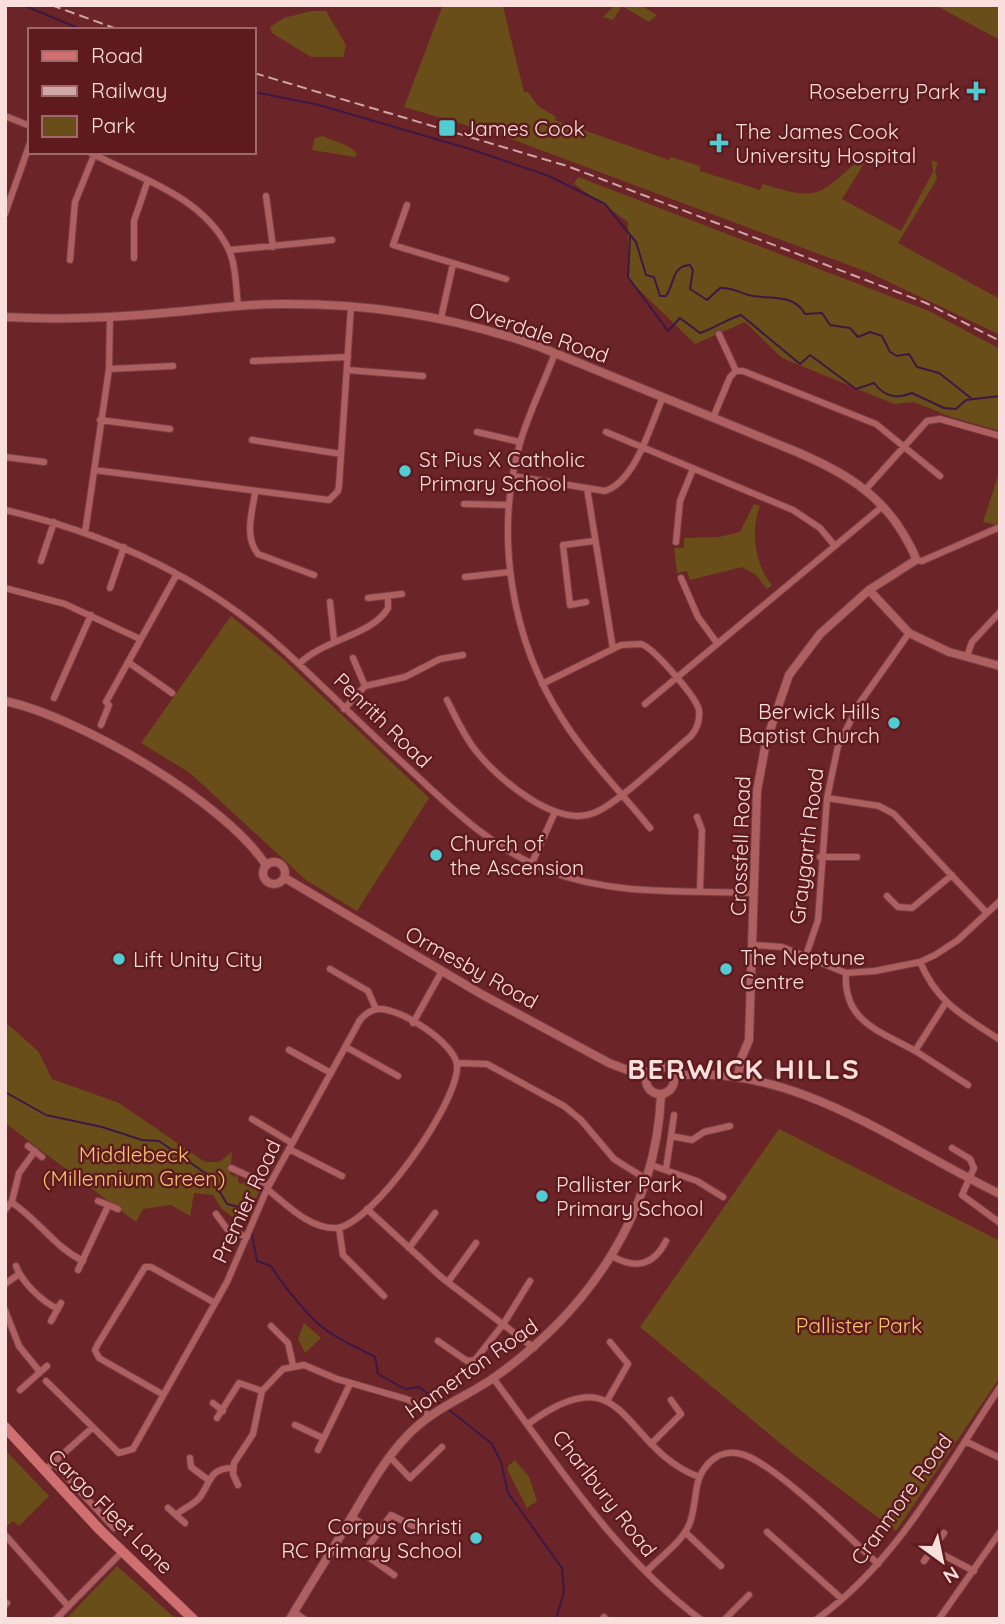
<svg xmlns="http://www.w3.org/2000/svg" width="1005" height="1624" viewBox="0 0 1005 1624" font-family="Quicksand,sans-serif">
	<style>
		.green { fill: #694e19 }
		.lines { fill: none; stroke-linecap: round; stroke-linejoin: round }
		.stream { stroke: #3d1844; stroke-width: 2 }
		.minor-casing { stroke: #793e45; stroke-width: 8 }
		.tertiary-casing { stroke: #793e45; stroke-width: 10 }
		.primary-casing { stroke: #793e45; stroke-width: 11 }
		.minor { stroke: #ad605f; stroke-width: 6 }
		.tertiary { stroke: #ad605f; stroke-width: 8 }
		.primary { stroke: #d06f6f; stroke-width: 10 }
		.rail { stroke: #cfa7a6; stroke-width: 2; stroke-dasharray: 10 5; stroke-linecap: butt }
		.poi-dot { fill: #51ccd3; stroke: #5f1a1e; stroke-width: 2.5 }
		.labels { text-anchor: middle; dominant-baseline: central; stroke-width: 5; stroke-linejoin: round; paint-order: stroke }
		.poi-label { font-size: 21px; fill: #fadfdd; stroke: #5f1a1e; text-anchor: start }
		.street-label { font-size: 21px; fill: #fadfdd; stroke: #5f1a1e }
		.park-label { font-size: 21px; fill: #f5c56f; stroke: #5f1a1e }
		.district-label { font-size: 28px; font-weight: bold; letter-spacing: 2px; fill: #fadfdd; stroke: #5f1a1e }
	</style>
	<rect width="100%" height="100%" fill="#6b2528"/>
	<path class="green" d="M443,5H507L503,7L524,92H528L538,106L556,117L555,120L669,160L671,157L700,166V171L760,190L763,184C823,203 818,194 864,156L871,154L878,158L863,165L842,199L901,231L933,172L932,160L938,163L935,171L937,179L898,243L1000,299V335L870,273L506,137L404,107Z
		M615,5H640L657,15L649,22L622,6L613,20L603,17Z
		M935,5H1000V40Z
		M311,11H326L346,45L343,57H311L272,33L270,27L284,18Z
		M323,136C334,142 350,144 357,154L355,157L312,150L315,138Z
		M578,177L929,311L1000,349V431L951,417L914,402L894,404L782,358L745,322L695,344L628,279V222L574,184Z
		M1000,470V526L983,522Z
		M754,504L760,506C750,529 755,566 772,585L767,589L756,575L742,567L690,580L687,571L677,573L674,548H684V538L719,537L740,532Z
		M231,616L281,657L429,798L357,911L306,880L190,773L141,743Z
		M5,1022L38,1051L52,1079L119,1103L205,1162H219L232,1152L230,1174L235,1177L238,1174V1182L242,1184L248,1179L261,1187L247,1217L235,1219L222,1209L213,1195L194,1193L190,1216L171,1205L143,1209L136,1222L5,1123Z
		M779,1129L1000,1241V1377L896,1531L792,1453L640,1327Z
		M304,1323L321,1338L305,1353L298,1339Z
		M5,1450L49,1496L19,1526L13,1521L5,1528Z
		M515,1460L529,1477L537,1501L527,1508L508,1471V1466Z
		M117,1566L176,1619H66Z"/>
	<g class="lines">
		<path class="stream" d="M23,5L83,30
			M254,92L319,105L470,149L549,176L605,204L636,242L646,275L654,277L660,296H666C675,284 671,266 690,265L693,270L690,289L707,300L720,288C734,287 740,294 753,296C772,299 794,294 805,314L822,313L830,325L850,328L858,337L870,332L882,336L890,352L897,356L909,354L917,367L939,373L972,399
			M630,236L628,277L668,331L680,318L700,333C715,328 725,320 741,315L800,364L810,355L856,389L874,383C885,397 896,399 912,393L944,408L956,409L966,400L1000,396
			M5,1092L46,1115L102,1127L142,1140L159,1141L211,1177L227,1204L243,1208L249,1225
			M251,1230L257,1261L271,1266C279,1280 307,1315 321,1326C336,1339 357,1347 375,1357L378,1374L405,1389L419,1387L443,1406
			M448,1409L492,1444L501,1462L508,1493L562,1568L564,1592L556,1619"/>
		<defs>
			<path id="minor" d="M5,116L30,126
				M89,152C138,178 201,195 228,248C236,263 236,290 238,306
				M266,196L273,247
				M407,205L393,245L506,279
				M5,214L30,143
				M230,250L332,240
				M134,258V221L148,180
				M70,260L75,202L94,155
				M441,318L453,264
				M719,334L736,371
				M555,353C544,383 529,412 520,443C494,535 511,640 563,720C587,758 621,792 650,828
				M253,361L348,357
				M109,369L173,366
				M347,370L423,376
				M713,418L730,377L736,371H743L876,424L940,476
				M100,420L170,429
				M477,432L520,442
				M606,432L793,510L820,528L835,546
				M252,440L341,454
				M5,457L44,462
				M94,470L329,500L338,491L339,485L351,306
				M513,476L605,491C636,481 650,426 663,397
				M587,488L613,649
				M866,489L927,421L940,419L1000,436
				M255,493C252,513 244,537 258,554L314,575
				M464,504L509,505
				M5,510C109,534 207,579 286,652C330,693 373,736 417,776C457,814 497,851 549,871C614,896 686,890 754,893
				M85,533L109,369L110,317
				M676,542L680,501L693,469
				M916,560L922,561L1000,527
				M41,561L54,522
				M465,577L510,572
				M681,578L698,617L717,643
				M5,588L65,604L140,639
				M110,588L124,547
				M368,598L402,594
				M330,602L334,640
				M586,602L570,605L563,545L594,541
				M967,656L972,642L1000,612
				M353,658L365,686
				M128,662L172,693
				M299,664C324,639 373,635 388,608V596
				M54,698L91,615
				M447,700C456,718 464,736 476,751C499,780 556,828 594,813C619,803 668,755 691,736C697,729 700,720 699,710C696,697 654,648 641,644L621,645L542,684
				M645,704L883,506
				M344,709L365,686L405,677L440,659L463,655
				M101,725L109,705L106,702L177,574
				M827,798L879,806L894,814L987,913
				M697,817L702,830L700,890
				M820,857H857
				M532,863L555,812
				M887,896L898,907L912,908L952,875
				M754,945L782,947L846,973L875,971L920,962L935,955L958,940L1000,901
				M805,958L818,920L827,798L838,746L859,704L909,633
				M920,962C938,1004 964,1016 1000,1040
				M330,969L368,991L376,1009
				M846,973C843,1023 881,1031 917,1052C934,1063 951,1074 968,1085
				M413,1023L442,971
				M346,1047L398,1076
				M289,1050L331,1073
				M915,1051L945,1004
				M457,1063L487,1064L564,1106L581,1120L614,1159L646,1179
				M252,1119L292,1143
				M671,1136L674,1115
				M28,1146L42,1157
				M952,1148L970,1159L974,1168L962,1195L1000,1223
				M289,1149L342,1176
				M651,1165L697,1181L723,1197
				M231,1168L269,1185
				M666,1169L671,1136L692,1140L704,1132L730,1126
				M98,1201L118,1209
				M11,1202C39,1220 54,1247 83,1261
				M367,1209L441,1277L534,1348
				M5,1210L12,1201L19,1173L35,1151
				M216,1214L227,1229L247,1237
				M339,1228L343,1255L384,1296
				M409,1248L435,1213
				M612,1256C636,1270 654,1265 666,1241
				M16,1266C22,1282 41,1301 58,1309
				M78,1270L108,1206
				M448,1282L476,1243
				M5,1284L19,1274
				M5,1310L19,1346L40,1372
				M51,1321L61,1303
				M271,1326L288,1343L293,1365
				M438,1341L467,1361L475,1360L504,1323L530,1281
				M493,1378C556,1462 615,1556 700,1619
				M46,1381L119,1453L133,1449L227,1282L267,1189L360,1020C365,1014 370,1010 378,1009C399,1007 455,1043 457,1065C460,1101 372,1226 336,1228C309,1229 286,1204 267,1189
				M20,1390L47,1366
				M162,1394L99,1358L95,1350L98,1344L145,1267H151L215,1303
				M607,1401L628,1364L610,1342
				M213,1403L223,1411
				M217,1418L239,1383L262,1391
				M528,1424C628,1351 620,1447 699,1477
				M295,1425L323,1438
				M965,1441L1000,1458
				M651,1444L681,1414L671,1400
				M318,1450L350,1384
				M390,1457L410,1478L442,1447
				M190,1458L191,1467L207,1479
				M53,1462L114,1528
				M44,1471L92,1428
				M238,1485L233,1474L234,1463L253,1434L262,1391L283,1369L304,1365L337,1379L406,1399L416,1403L429,1416
				M168,1508L185,1523
				M176,1515C183,1508 194,1505 200,1497C211,1482 209,1468 233,1468
				M352,1517L376,1533
				M685,1532L721,1566
				M767,1532L842,1599
				M5,1535L68,1606
				M932,1549L974,1571
				M924,1561L944,1533
				M646,1572C659,1558 681,1543 689,1525C697,1507 693,1484 704,1469C713,1456 726,1450 741,1454C772,1461 851,1539 878,1564
				M394,1575L367,1556V1548L391,1515L419,1529
				M5,1605L7,1603
				M294,1612L304,1619
				M604,1617L606,1619
				M56,1619L122,1552
				M725,1619L749,1595
				M817,1619C898,1561 946,1468 1000,1387
				M939,1619L1000,1532"/>
			<path id="tertiary" d="M5,317C58,320 111,318 164,313C203,310 242,304 280,304C370,303 456,317 540,347L797,452C841,471 879,492 904,535C908,543 914,551 916,560L869,590L820,634L789,675L766,742L757,791L749,1040L741,1059L738,1076
				M869,590L909,633L949,652L1000,666
				M5,701C79,717 225,802 266,865
				M263 873a11 11 0 1 1 22 0a11 11 0 1 1-22 0Z
				M285,878L481,994L609,1063L646,1077
				M646 1080a14 14 0 1 1 28 0a14 14 0 1 1-28 0Z
				M674,1076C793,1062 898,1145 1000,1194
				M290,1619C308,1588 327,1559 345,1528C364,1497 382,1462 407,1436C432,1409 466,1397 495,1377C589,1310 656,1213 661,1095"/>
			<path id="primary" d="M5,1427L100,1530L193,1619"/>
		</defs>
		<use href="#minor" class="minor-casing"/>
		<use href="#tertiary" class="tertiary-casing"/>
		<use href="#primary" class="primary-casing"/>
		<use href="#minor" class="minor"/>
		<use href="#tertiary" class="tertiary"/>
		<use href="#primary" class="primary"/>
		<path class="rail" d="M51,5L120,30
			M254,73L567,166L926,303L1000,341"/>
	</g>
	<g class="poi-dot">
		<path d="M972.5 80.5h7v7h7v7h-7v7h-7v-7h-7v-7h7z"/>
		<rect x="438" y="119" width="18" height="18" rx="3.5"/>
		<path d="M715.5 132.5h7v7h7v7h-7v7h-7v-7h-7v-7h7z"/>
		<circle cx="405" cy="471" r="7"/>
		<circle cx="894" cy="723" r="7"/>
		<circle cx="436" cy="855" r="7"/>
		<circle cx="119" cy="959" r="7"/>
		<circle cx="726" cy="969" r="7"/>
		<circle cx="542" cy="1196" r="7"/>
		<circle cx="476" cy="1538" r="7"/>
	</g>
	<g class="labels">
		<g class="poi-label">
			<text x="960" y="91" text-anchor="end">Roseberry Park</text>
			<text x="463" y="128">James Cook</text>
			<text x="735" y="131">The James Cook<tspan x="735" dy="24">University Hospital</tspan></text>
			<text x="419" y="459">St Pius X Catholic<tspan x="419" dy="24">Primary School</tspan></text>
			<text x="880" y="711" text-anchor="end">Berwick Hills<tspan x="880" dy="24">Baptist Church</tspan></text>
			<text x="450" y="843">Church of<tspan x="450" dy="24">the Ascension</tspan></text>
			<text x="740" y="957">The Neptune<tspan x="740" dy="24">Centre</tspan></text>
			<text x="133" y="959">Lift Unity City</text>
			<text x="556" y="1184">Pallister Park<tspan x="556" dy="24">Primary School</tspan></text>
			<text x="462" y="1526" text-anchor="end">Corpus Christi<tspan x="462" dy="24">RC Primary School</tspan></text>
		</g>
		<g class="street-label">
			<text transform="translate(539 332) rotate(19)">Overdale Road</text>
			<text transform="translate(383 720) rotate(44)">Penrith Road</text>
			<text transform="translate(740 846) rotate(-88)">Crossfell Road</text>
			<text transform="translate(806 846) rotate(-83)">Graygarth Road</text>
			<text transform="translate(472 967) rotate(29)">Ormesby Road</text>
			<text transform="translate(246 1201) rotate(-65)">Premier Road</text>
			<text transform="translate(471 1368) rotate(-35)">Homerton Road</text>
			<text transform="translate(605 1493) rotate(52)">Charlbury Road</text>
			<text transform="translate(901 1499) rotate(-54)">Cranmore Road</text>
			<text transform="translate(111 1511) rotate(45)">Cargo Fleet Lane</text>
		</g>
		<g class="park-label">
			<text x="134" y="1154">Middlebeck<tspan x="134" dy="24">(Millennium Green)</tspan></text>
			<text x="859" y="1325">Pallister Park</text>
		</g>
		<g class="district-label">
			<text x="744" y="1068">BERWICK HILLS</text>
		</g>
	</g>
	<rect width="1005" height="1624" fill="none" stroke="#fadfdd" stroke-width="14"/>
	<rect x="28" y="28" width="228" height="126" fill="#5f1a1e" stroke="#9d696a" stroke-width="2"/>
	<rect x="42" y="51" width="35" height="10" fill="#d06f6f" stroke="#9d696a" stroke-width="2"/>
	<text x="91" y="63" font-size="21" fill="#fadfdd">Road</text>
	<rect x="42" y="86" width="35" height="10" fill="#cfa7a6" stroke="#9d696a" stroke-width="2"/>
	<text x="91" y="98" font-size="21" fill="#fadfdd">Railway</text>
	<rect x="42" y="116" width="35" height="21" fill="#694e19" stroke="#9d696a" stroke-width="2"/>
	<text x="91" y="133" font-size="21" fill="#fadfdd">Park</text>
	<g transform="translate(942 1561) rotate(147)" stroke="#5f1a1e" stroke-width="5" paint-order="stroke">
	<path d="M0-5L12 26L0 18L-12 26Z" fill="#fadfdd"/>
	<text y="-10" font-size="19" font-weight="bold" text-anchor="middle" fill="#fadfdd">N</text>
	</g>
</svg>
